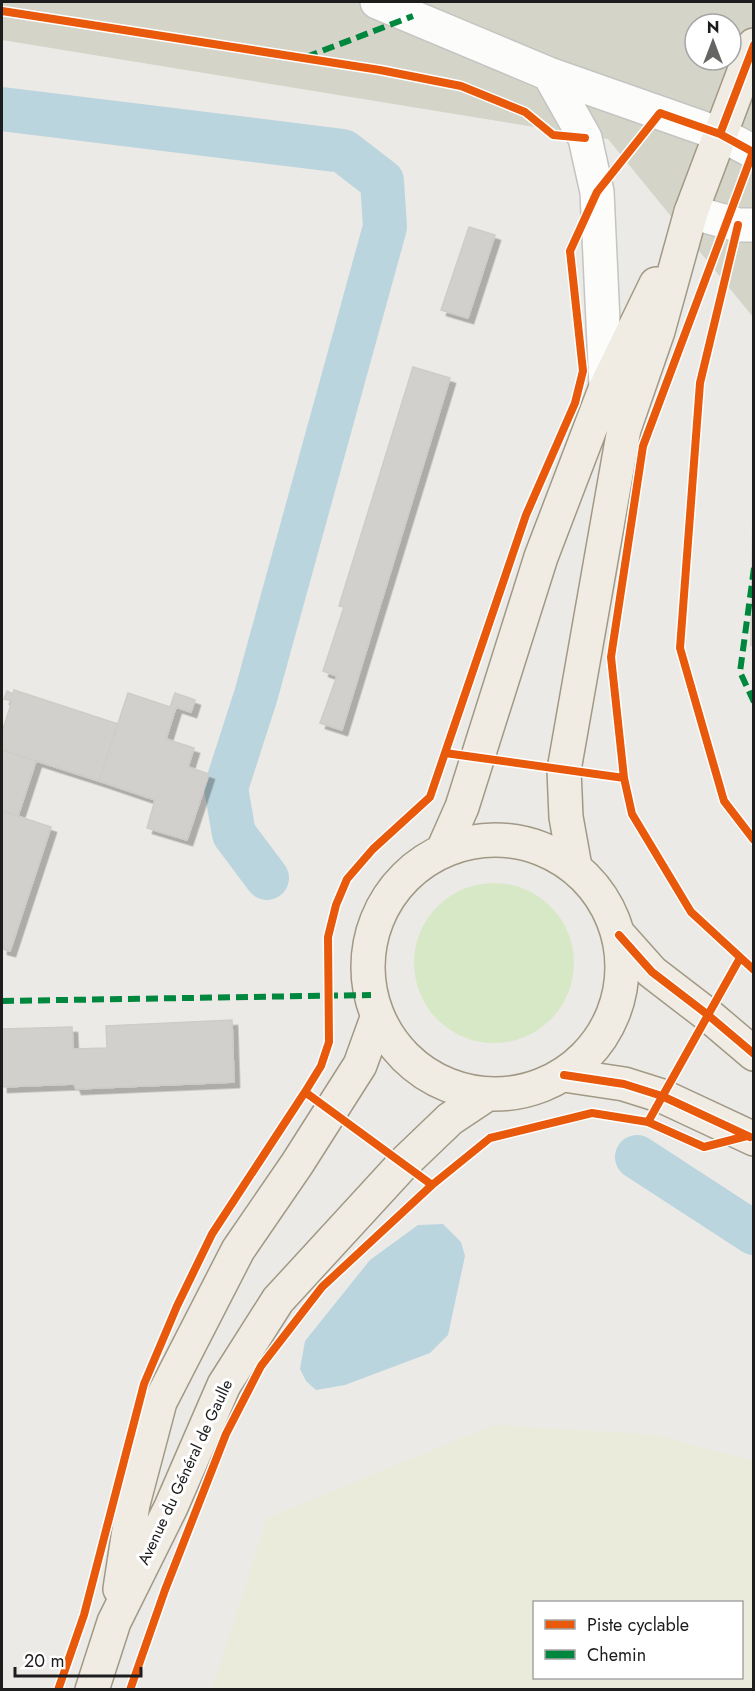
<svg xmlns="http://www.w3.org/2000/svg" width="755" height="1691" viewBox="0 0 755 1691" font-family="Jost,sans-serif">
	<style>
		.construction { fill: #d4d4c8; fill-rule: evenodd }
		.farmland { fill: #eaebda; fill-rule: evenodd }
		.grass { fill: #d7e8c6 }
		.water { fill: #bbd5de }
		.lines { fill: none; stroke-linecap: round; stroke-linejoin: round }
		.canal { stroke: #bbd5de; stroke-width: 44 }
		.building { fill: #d2d0cd; stroke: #cfccc8; stroke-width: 1.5; filter: url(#shadow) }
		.minor-casing { stroke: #c4c4c2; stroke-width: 36 }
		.major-casing { stroke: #a19984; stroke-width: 36 }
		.minor { stroke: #fcfcfb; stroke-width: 33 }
		.major { stroke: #f0ece4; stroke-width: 33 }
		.quiet { stroke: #00873e; stroke-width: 6; stroke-dasharray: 12 6; stroke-linecap: butt }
		.cycleway-casing { stroke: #fff; stroke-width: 11 }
		.cycleway { stroke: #e8590c; stroke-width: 8 }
		.labels { text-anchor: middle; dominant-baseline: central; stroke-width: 6; stroke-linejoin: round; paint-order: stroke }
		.street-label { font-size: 16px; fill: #1d1d1d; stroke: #fff }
	</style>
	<defs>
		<filter id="shadow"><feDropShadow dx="5.5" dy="5.5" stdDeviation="0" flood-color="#0004"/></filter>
	</defs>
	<rect width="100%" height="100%" fill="#eceae6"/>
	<path class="construction" d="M2,2H753V317L608,139L2,40ZM695,24H731V60H695Z
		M753,453V646H750Z"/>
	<path class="farmland" d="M494,1425L656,1435L753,1461V1689H212L267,1518ZM534,1602H742V1678H534Z"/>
	<path class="grass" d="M414 963a80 80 0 1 1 160 0a80 80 0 1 1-160 0Z"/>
	<path class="water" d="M443,1224L461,1242L465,1256L448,1335L430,1353L345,1385L316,1390L306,1381L300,1369L305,1341L370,1260L418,1225Z"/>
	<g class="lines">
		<path class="canal" d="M2,109L343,151L382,181L385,227L256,695L226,788L234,834L267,878
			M637,1157L754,1233"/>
	</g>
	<path class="building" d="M469,227L495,235L468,318L441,310Z
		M413,367L450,378L342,730L320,723L337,676L323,671L344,607L339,606Z
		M14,690L118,724L99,781L2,750V732L12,701L4,699L7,691L13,694Z
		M128,693L170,707L175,693L195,700L191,712L176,707L166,739L194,748L188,767L209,774L187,840L147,828L155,800L99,781Z
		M2,750L36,761L18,816L2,811Z
		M2,811L51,827L10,951L2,949Z
		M232,1020L234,1082L76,1089L74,1084L2,1087V1029L72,1027L73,1049L107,1048L106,1026Z"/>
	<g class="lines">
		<defs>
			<path id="minor" d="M377,2L549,74L720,134L754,152
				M549,74L585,138L597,192L606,387
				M691,212L738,225H754"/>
			<path id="major" d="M368 967a127 127 0 1 1 254 0a127 127 0 1 1-254 0Z
				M443,850L462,807L541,557L606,387L656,284
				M575,867L566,817L564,770L624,429L658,331L691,212L754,45
				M619,935L652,972L708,1015L754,1054
				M564,1075L624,1084L662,1096L754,1139
				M120,1589L133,1504L160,1402L238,1250L297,1164L360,1065L377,1018
				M92,1690L114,1622L171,1507L224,1385L278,1300L403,1164L450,1119L486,1095"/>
		</defs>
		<use href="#minor" class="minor-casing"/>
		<use href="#major" class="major-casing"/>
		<use href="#minor" class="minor"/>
		<use href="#major" class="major"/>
		<path class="quiet" d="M306,57L413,16
			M754,568L740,672L754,702
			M2,1001L371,995"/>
		<defs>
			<path id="cycleway" d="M2,11L380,70L461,86L525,112L553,135L585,138
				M720,134L754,45
				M738,225L700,383L680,648L724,801L754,840
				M445,753L624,778
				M619,935L652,972L708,1015L754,1054
				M564,1075L624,1084L662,1096L750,1137
				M305,1092L432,1185
				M648,1122L740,958
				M58,1690L84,1615L144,1384L177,1306L212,1234L305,1092L321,1066L329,1042L328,937L336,905L347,879L373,849L430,797L526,515L575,403L583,371L570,251L597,192L660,113L720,134L753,152L643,446L611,657L624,778L632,814L691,912L754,970
				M130,1690L165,1590L226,1434L261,1366L322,1287L432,1185L490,1138L592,1113L648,1122L704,1147L747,1136"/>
		</defs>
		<use href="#cycleway" class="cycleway-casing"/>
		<use href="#cycleway" class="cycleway"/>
	</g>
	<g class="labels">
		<g class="street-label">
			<text transform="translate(185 1472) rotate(-65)">Avenue du Général de Gaulle</text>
		</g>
	</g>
	<rect width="755" height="1691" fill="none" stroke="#1d1d1d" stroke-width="6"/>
	<rect x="533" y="1601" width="210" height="78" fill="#ffffff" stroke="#a5a5a5" stroke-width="1.5"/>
	<rect x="545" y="1620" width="30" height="9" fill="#e8590c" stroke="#a5a5a5" stroke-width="1.5"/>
	<text x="587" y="1631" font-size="18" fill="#1d1d1d">Piste cyclable</text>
	<rect x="545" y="1650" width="30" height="9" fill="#00873e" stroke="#a5a5a5" stroke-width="1.5"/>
	<text x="587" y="1661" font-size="18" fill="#1d1d1d">Chemin</text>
	<g transform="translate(713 42)"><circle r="28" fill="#ffffff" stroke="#a5a5a5" stroke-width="1.5"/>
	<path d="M0-4.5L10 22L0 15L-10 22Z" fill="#656563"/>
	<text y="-9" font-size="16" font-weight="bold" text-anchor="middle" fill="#1d1d1d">N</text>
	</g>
	<path d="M15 1667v9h126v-9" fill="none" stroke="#1d1d1d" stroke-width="3"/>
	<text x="24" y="1667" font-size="18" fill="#1d1d1d" stroke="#ffffff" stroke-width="4.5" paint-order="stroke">20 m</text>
</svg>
